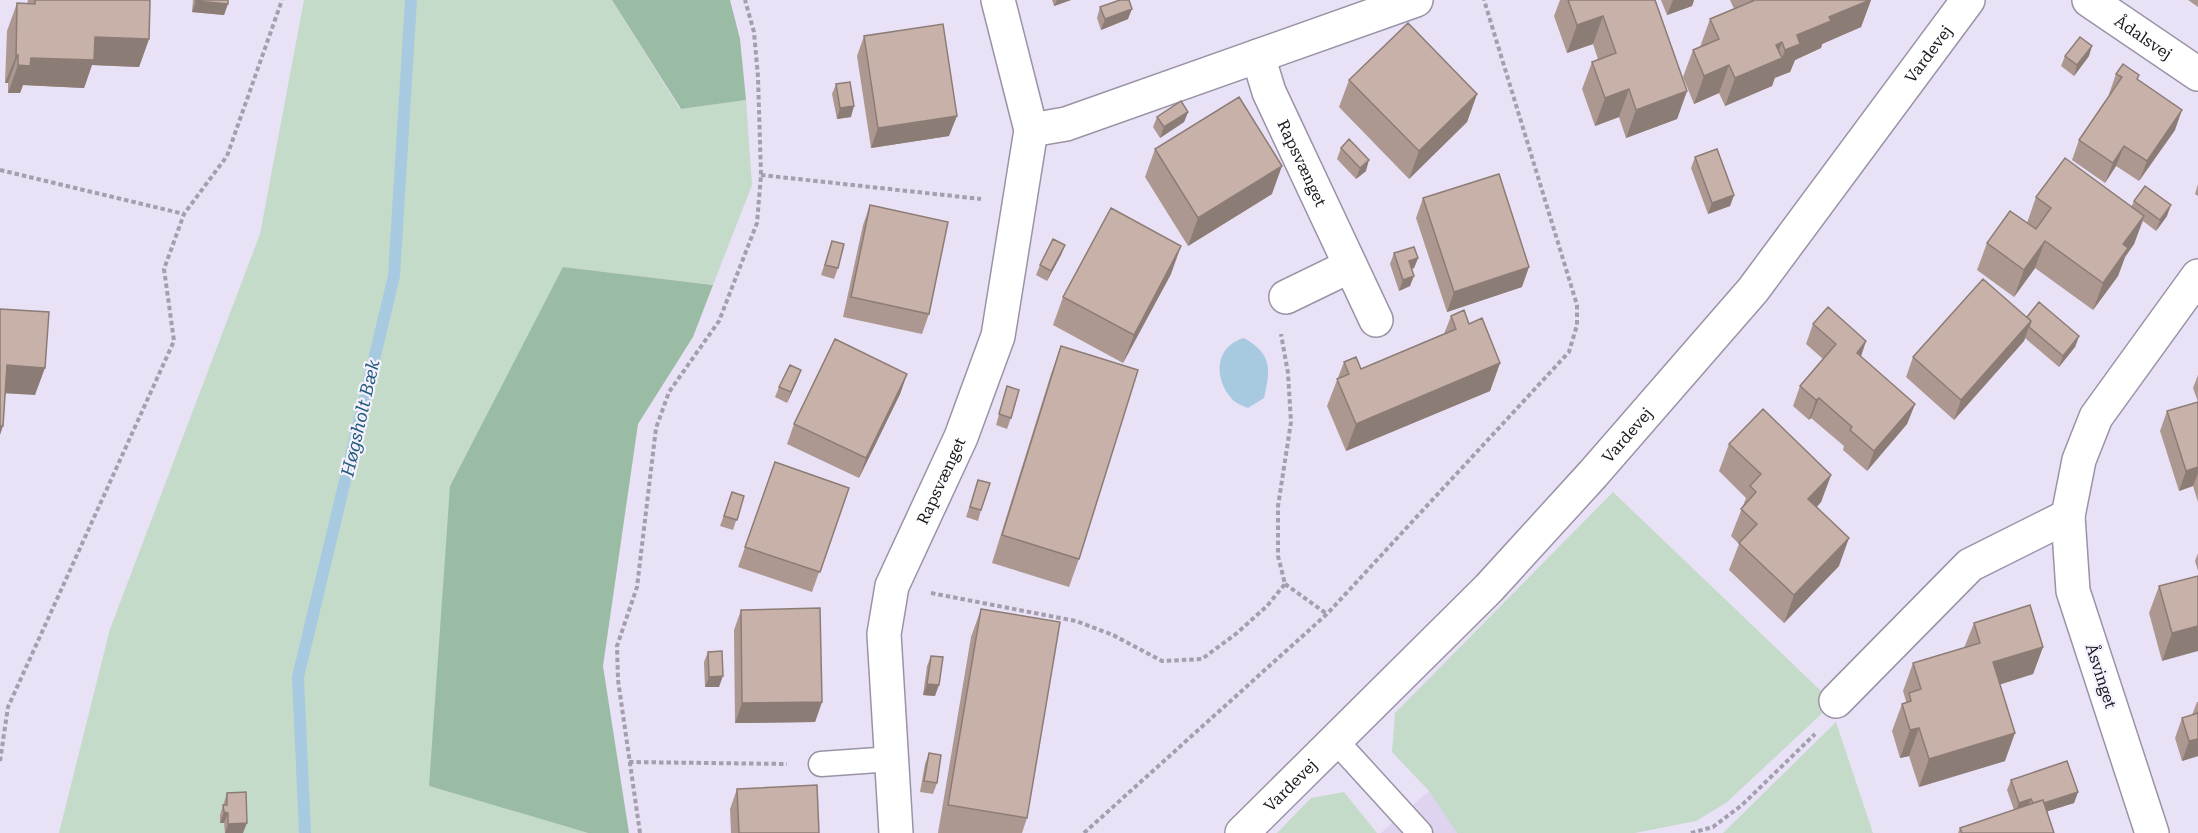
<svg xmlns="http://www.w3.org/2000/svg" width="2198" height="833" viewBox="0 0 2198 833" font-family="'Roboto Serif',serif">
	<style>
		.built { fill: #ded4ef }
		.green { fill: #c5dbca }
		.forest { fill: #9bbca4 }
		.water { fill: #a7cae0 }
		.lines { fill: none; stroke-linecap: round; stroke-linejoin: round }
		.stream { stroke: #a7cae0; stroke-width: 12 }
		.lane-casing { stroke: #9a93a6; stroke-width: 27 }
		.street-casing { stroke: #9a93a6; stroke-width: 36 }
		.secondary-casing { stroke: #9a93a6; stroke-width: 36 }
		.path { stroke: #a49eae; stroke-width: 4; stroke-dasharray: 4.5 3; stroke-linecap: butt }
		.lane { stroke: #fff; stroke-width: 24 }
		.street { stroke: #fff; stroke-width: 33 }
		.secondary { stroke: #fff; stroke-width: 33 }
		.wall { fill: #ac9891 }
		.shaded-wall { fill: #8c7c76 }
		.building { fill: #c8b1a9; stroke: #8c7c76; stroke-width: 1.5 }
		.labels { text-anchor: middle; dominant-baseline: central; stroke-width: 4.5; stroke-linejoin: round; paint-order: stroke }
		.street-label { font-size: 16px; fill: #1b181f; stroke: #f5f0fd }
		.water-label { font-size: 18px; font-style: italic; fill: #205b7a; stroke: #f5f0fd }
	</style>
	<rect width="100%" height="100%" fill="#e9e1f6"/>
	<path class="built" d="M1429,791L1457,833H1381Z"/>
	<path class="green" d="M304,0H612L680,109L746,100L752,185L713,285L563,267L429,786L588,833H59L110,629L260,234Z
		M1613,492L1821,691L1829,707L1726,803L1696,821L1635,833H1457L1429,791L1392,752L1395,713Z
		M1836,722L1873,833H1723Z
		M1344,792L1377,833H1277L1311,798Z"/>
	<path class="forest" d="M612,0H730L740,39L746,100L681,109Z
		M563,267L713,285L693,337L638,424L603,666L629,833H588L429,786L450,486Z"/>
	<path class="water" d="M1244,338C1272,354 1271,369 1264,398L1248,408C1243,406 1235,403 1232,399C1213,378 1215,346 1244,338Z"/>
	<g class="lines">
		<path class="stream" d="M305,833L298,677L394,276L411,0"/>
		<defs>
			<path id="lane" d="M1336,741L1420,833
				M821,764L892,759"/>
			<g id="street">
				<path id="s1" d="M2089,0L2198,74"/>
				<path id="s2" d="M1258,56L1269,92L1376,320"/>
				<path d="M1031,130L1066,124L1416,0"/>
				<path d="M1286,297L1350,266"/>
				<path d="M1836,701L1970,565L2068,516"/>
				<path id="s3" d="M896,833L884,634L892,586L961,437L998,336L1031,130L998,0"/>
				<path d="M2152,833L2073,591L2068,516L2079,460L2096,417L2198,276"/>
			</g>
			<g id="secondary">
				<path id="s4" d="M1242,833L1489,588L1593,474L1753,290L1968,0"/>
			</g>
		</defs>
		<use href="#lane" class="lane-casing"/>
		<use href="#street" class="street-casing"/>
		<use href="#secondary" class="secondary-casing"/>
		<path class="path" d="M0,170L184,214
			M761,175L981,199
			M1285,584L1327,614
			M931,593L1076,621L1113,635L1162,661L1202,659L1237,633L1267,606L1285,584L1278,556V506L1291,422L1288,373L1281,334
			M0,761L8,707L174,341L164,269L184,214L227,156L282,0
			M629,762L787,764
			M640,833L618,680L617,646L637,587L656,428L669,392L719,321L757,223L761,175L758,77L754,32L745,0
			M1084,833L1327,614L1569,352L1577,325V305L1484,0
			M1691,833L1713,827L1742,805L1815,734"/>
		<use href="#lane" class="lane"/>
		<use href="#street" class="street"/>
		<use href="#secondary" class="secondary"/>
	</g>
	<path class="wall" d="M28,0H150L149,39L139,67L92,65L84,88L23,85L20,93H8V83H5L7,31L17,3L27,4Z
		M193,0H228L224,15L192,12Z
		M1052,0H1071L1054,6Z
		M1560,0H1655L1687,91L1677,119L1626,138L1619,117L1595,126L1582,89L1592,62L1598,59L1593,44L1567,53L1554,16Z
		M1661,0H1694L1692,6L1667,15Z
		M1730,0H1871L1861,27L1822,44L1821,48L1795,60L1790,72L1775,77L1772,86L1725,106L1719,93L1694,104L1683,77L1693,50L1700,47L1710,19L1734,9Z
		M2188,0H2198V7Z
		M1100,7L1128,19L1101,30L1097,18Z
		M864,36L949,136L871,148L857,56Z
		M2065,56H2089L2074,76L2061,66Z
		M2116,74L2137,79L2175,130L2139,181L2116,166L2105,183L2072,160L2079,140L2110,95L2109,94Z
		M1349,80L1477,94L1467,122L1409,179L1339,107Z
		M836,84L851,117L837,119L832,94Z
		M1188,112L1184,122L1160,138L1153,127L1157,117Z
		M1341,148L1366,171L1356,179L1337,159Z
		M1155,149L1272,194L1188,246L1145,177Z
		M1695,157L1734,195L1730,206L1708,214L1691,168Z
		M2198,184V196L2195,194Z
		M2036,197L2131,207L2134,201L2167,216L2156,231L2143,221L2134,244L2125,257L2118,276L2093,310L2035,268L2014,297L1977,270L1987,243L2027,223Z
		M1423,198L1522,287L1447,312L1416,218Z
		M870,205L929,314L922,334L843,317L863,225Z
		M832,241L838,268L834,279L821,275Z
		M1065,245L1061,255L1047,281L1036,275L1040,265Z
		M1394,253L1418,258L1414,268L1412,269L1410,286L1399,291L1390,264Z
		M1171,274L1123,363L1053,325L1063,297Z
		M1451,316L1469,324L1500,363L1490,391L1346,451L1327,406L1344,362L1361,369L1444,334Z
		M2027,317L2079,336L2075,347L2059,367L2025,338L2024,341L1954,420L1906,377L1913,357Z
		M1813,324L1866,341L1861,357L1915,404L1907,424L1867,471L1843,450L1844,446L1811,418L1809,420L1793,406L1800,386L1823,359L1806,344Z
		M1061,346L1079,559L1069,587L992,563L1051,374Z
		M907,374L900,394L859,478L787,444L794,424Z
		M2198,375V502L2193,486L2179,491L2160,431L2167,411L2198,402L2193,388Z
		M797,381L787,403L775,397L779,387Z
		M1007,386L1011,418L1007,429L996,425Z
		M1729,444L1831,475L1821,502L1817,507L1839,566L1784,623L1729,570L1739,544L1731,536L1746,498L1719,471Z
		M775,462L849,488L812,592L738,567Z
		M978,480L981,510L978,521L966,517Z
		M732,492L744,496L733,530L720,526Z
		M2198,553V571L2195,561Z
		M2198,576L2162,661L2149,613L2159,586Z
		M981,609L1027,818L1022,833H938L971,637Z
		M741,610L822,702L815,722L735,723L734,630Z
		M1974,623L2043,647L2033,674L2000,684L2005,761L1919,787L1909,756L1900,758L1892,731L1902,704L1905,703L1906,701L1903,691L1913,663L1964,648Z
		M708,652L719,687H705L704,662Z
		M931,656L935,696L923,695L927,666Z
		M2197,702H2198V756L2182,761L2175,738L2182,718L2192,715Z
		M929,753L937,783L933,794L920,792L925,764Z
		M2011,780L2078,792L2074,803L2047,811L2054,833H1958L1960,828L2014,810L2007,790Z
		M737,789L819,833H731L730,809Z
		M227,793L243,833H225L224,823H220V815Z"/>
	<path class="shaded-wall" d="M1057,0H1071L1054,6Z
		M1673,0H1694L1692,6L1667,15Z
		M1871,0L1861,27L1822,44L1821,48L1795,60L1790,72L1775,78L1785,50L1797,35L1829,17Z
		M196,1L228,4L224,15L192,12Z
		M1132,9L1128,19L1101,30L1105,19Z
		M1603,16L1593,44L1567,53L1577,25Z
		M95,37L149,39L139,67L92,65L84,88L23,85L20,93H8L18,65L31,58Z
		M1782,42L1775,61L1782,58L1772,86L1725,106L1735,78L1776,45Z
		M2092,46L2089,56L2074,76L2077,65Z
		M18,55L8,83H5L16,56Z
		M1729,65L1719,93L1694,104L1704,76Z
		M1629,89L1619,117L1595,126L1605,98Z
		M1687,91L1677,119L1626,138L1636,110Z
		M1477,94L1467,122L1409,179L1419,151Z
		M854,106L851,117L837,119L840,108Z
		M2182,110L2175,130L2139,181L2147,161Z
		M1188,112L1184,122L1160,138L1164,127Z
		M957,116L949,136L871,148L878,128Z
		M2124,146L2116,166L2105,183L2113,163Z
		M1369,160L1366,171L1356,179L1360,168Z
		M1282,166L1272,194L1188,246L1198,218Z
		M1734,195L1730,206L1708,214L1712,203Z
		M2171,205L2167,216L2156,231L2160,220Z
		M2144,216L2134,244L2125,257L2118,276L2093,310L2103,283L2123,244Z
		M2045,241L2035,268L2014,297L2024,270Z
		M1065,245L1061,255L1047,281L1051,271Z
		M1181,246L1171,274L1123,363L1134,335Z
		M1418,258L1414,268L1405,271L1409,261Z
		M1529,267L1522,287L1447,312L1454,292Z
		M1414,276L1410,286L1399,291L1403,280Z
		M2031,321L2024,341L1954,420L1961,400Z
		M2079,336L2075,347L2059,367L2063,356Z
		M1866,341L1859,361L1857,353Z
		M1500,363L1490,391L1346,451L1356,424Z
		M7,365L45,368L35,395L0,393Z
		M801,370L797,381L787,403L791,392Z
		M907,374L900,394L859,478L866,458Z
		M1819,398L1811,418L1809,420L1816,400Z
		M1915,404L1907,424L1867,471L1874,451Z
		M0,426H3L0,435Z
		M2198,467V473L2193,486L2179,491L2186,471Z
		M1831,475L1821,502L1798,526L1808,499Z
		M1849,538L1839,566L1784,623L1794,595Z
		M2198,626V651L2162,661L2172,633Z
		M2043,647L2033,674L1983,690L1993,662Z
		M723,676L719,687H705L709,677Z
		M927,684L939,685L935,696L923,695Z
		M822,702L815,722L735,723L742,703Z
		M1919,728L1909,756L1900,758L1910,730Z
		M2015,733L2005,761L1919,787L1929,759Z
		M2198,739V756L2182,761L2189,741Z
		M2078,792L2074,803L2030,817L2034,807Z
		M2031,799L2027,810L2015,814L2019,803Z
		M224,812L228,813L224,823H220Z
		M247,823L243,833H225L228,824Z"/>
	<path class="building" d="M35,0H150L149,39L95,37L94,60L31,58L30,66L18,65V55L16,56L17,3L35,4Z
		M196,0H228V4L196,1Z
		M1120,0H1129L1132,9L1105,19L1100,7Z
		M1568,0H1655L1687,91L1636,110L1629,89L1605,98L1592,62L1616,53L1603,16L1577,25Z
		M1752,0H1870L1829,17L1831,21L1797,35L1800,44L1785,50L1782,42L1776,45L1782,58L1735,78L1729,65L1704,76L1693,50L1719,39L1710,19L1753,1Z
		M1408,23L1477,94L1419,151L1349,80Z
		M943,24L957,116L878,128L864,36Z
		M2080,37L2092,46L2077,65L2065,56Z
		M2123,64L2139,75L2137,79L2182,110L2147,161L2124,146L2113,163L2079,140L2122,77L2116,74Z
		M850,82L854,106L840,108L836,84Z
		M1239,97L1282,166L1198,218L1155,149Z
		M1181,101L1188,112L1164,127L1157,117Z
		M1349,139L1369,160L1360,168L1341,148Z
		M1717,149L1734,195L1712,203L1695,157Z
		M2065,158L2144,216L2123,244L2128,248L2103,283L2045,241L2024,270L1987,243L2010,211L2036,229L2051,208L2036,197Z
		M1499,174L1529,267L1454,292L1423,198Z
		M2145,186L2171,205L2160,220L2134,201Z
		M870,205L948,222L929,314L851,297Z
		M1111,208L1181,246L1134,335L1063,297Z
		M1053,239L1065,245L1051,271L1040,265Z
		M832,241L844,244L838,268L825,265Z
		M1414,247L1418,258L1409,261L1414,276L1403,280L1394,253Z
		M1983,279L2031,321L1961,400L1913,357Z
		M2039,302L2079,336L2063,356L2029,327L2031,321L2027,317Z
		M1828,307L1866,341L1857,353L1915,404L1874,451L1850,430L1852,427L1819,398L1816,400L1800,386L1836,344L1813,324Z
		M0,309L49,312L45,368L7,365L3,426H0Z
		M1464,310L1469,324L1482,318L1500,363L1356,424L1337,379L1349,374L1344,362L1356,357L1361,369L1456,329L1451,316Z
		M835,339L907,374L866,458L794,424Z
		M1061,346L1138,370L1079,559L1002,535Z
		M790,365L801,370L791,392L779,387Z
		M1007,386L1019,390L1011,418L999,414Z
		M2198,402V467L2186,471L2167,411Z
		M1763,409L1831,475L1808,499L1849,538L1794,595L1739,543L1757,524L1741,509L1756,492L1750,486L1761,474L1729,444Z
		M775,462L849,488L820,572L745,547Z
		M978,480L990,483L981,510L970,507Z
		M732,492L744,496L737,520L724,516Z
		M2198,576V626L2172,633L2159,586Z
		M2030,605L2043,647L1993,662L2015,733L1929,759L1919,728L1910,730L1902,704L1911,701L1909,693L1921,689L1913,663L1980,643L1974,623Z
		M820,608L822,702L742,703L741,610Z
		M981,609L1060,622L1027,818L948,805Z
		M722,651L723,676L709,677L708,652Z
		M931,656L943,657L939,685L927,684Z
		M2198,713V739L2189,741L2182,718Z
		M929,753L941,755L937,783L924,781Z
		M2067,761L2078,792L2044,803L2043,800L2033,803L2031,799L2019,803L2011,780Z
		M817,785L819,833H739L737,789Z
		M246,792L247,823L228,824V813L224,812L223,805H227V793Z
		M2043,800L2054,833H1962L1960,828Z"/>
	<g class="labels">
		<g class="street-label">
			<text stroke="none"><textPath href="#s1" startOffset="66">Ådalsvej</textPath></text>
			<text stroke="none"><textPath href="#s4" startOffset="1040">Vardevej</textPath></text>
			<text stroke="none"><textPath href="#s2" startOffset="116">Rapsvænget</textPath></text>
			<text stroke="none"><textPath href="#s4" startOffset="554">Vardevej</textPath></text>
			<text stroke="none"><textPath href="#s3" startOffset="364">Rapsvænget</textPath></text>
			<text transform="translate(2101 676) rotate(72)">Åsvinget</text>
			<text stroke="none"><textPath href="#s4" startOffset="68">Vardevej</textPath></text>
		</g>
		<g class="water-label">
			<text transform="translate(360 418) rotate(-77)">Høgsholt Bæk</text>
		</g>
	</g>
</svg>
